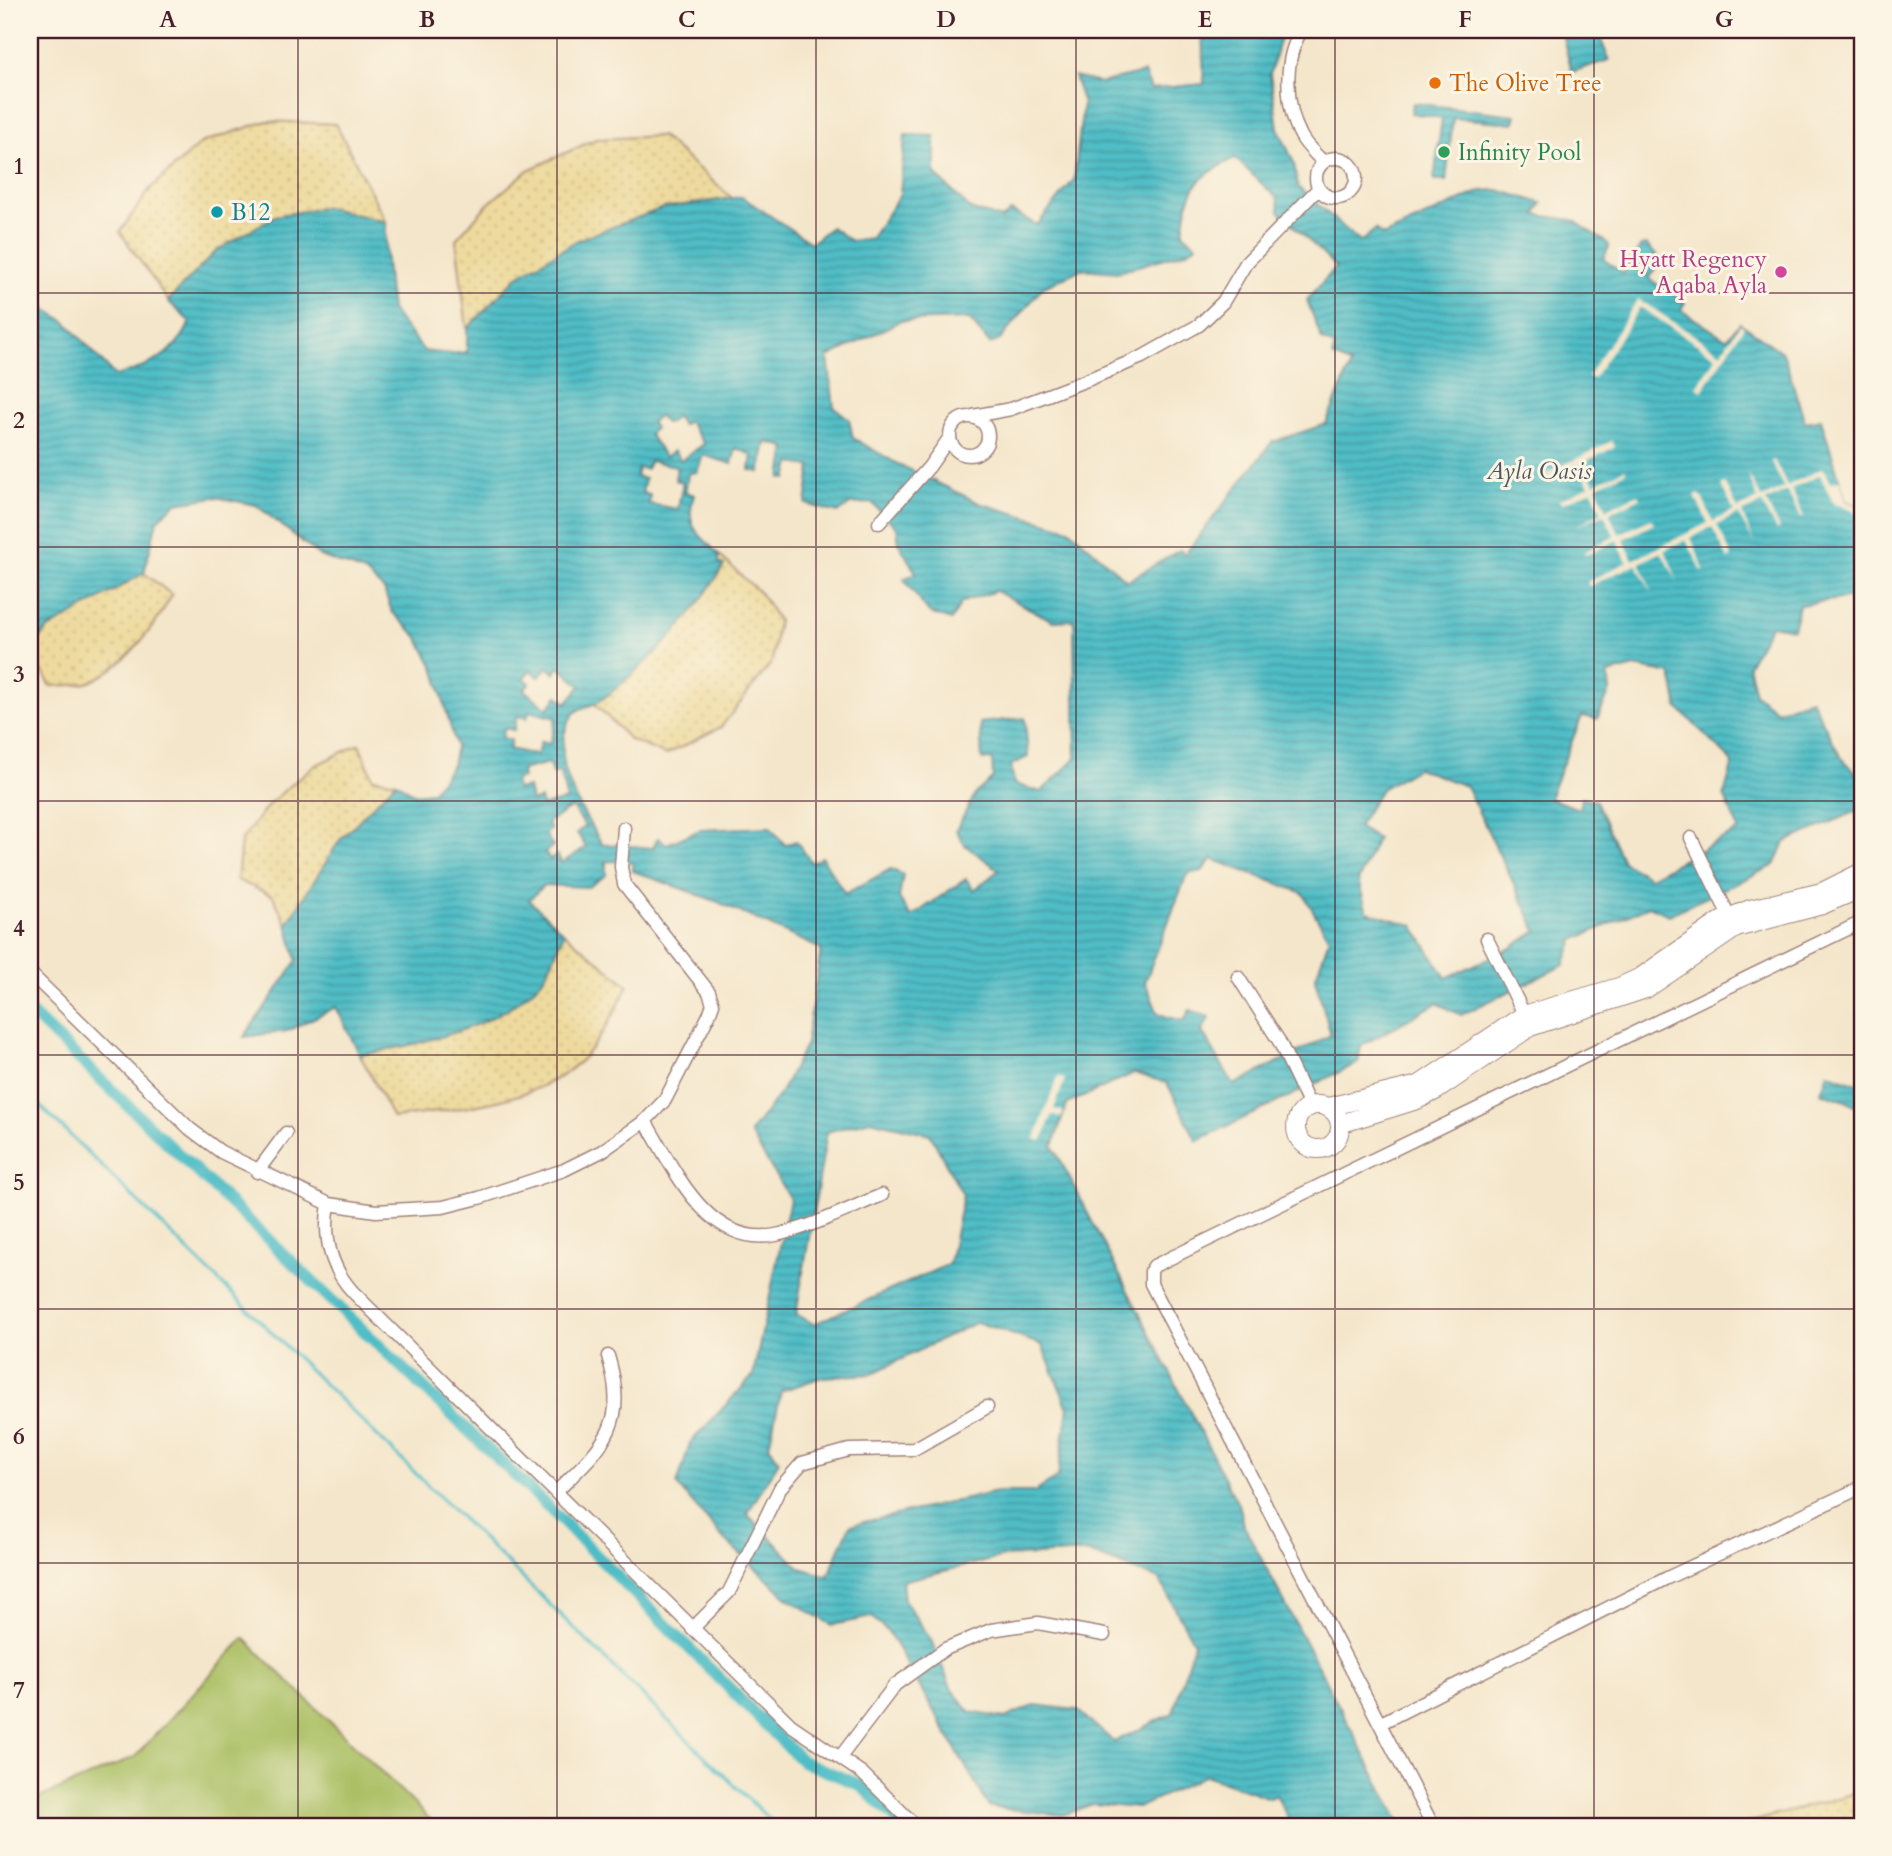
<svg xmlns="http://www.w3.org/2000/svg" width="1892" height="1856" viewBox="0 0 1892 1856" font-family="Cardo,serif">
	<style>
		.grass { fill: #aabf63; stroke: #7a6f47; stroke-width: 2 }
		.sand { fill: url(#sand-dots); stroke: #9c7c64; stroke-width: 2 }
		.water { fill: url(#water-rules); stroke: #4c6e78; stroke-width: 2; fill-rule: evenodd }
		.pier { fill: #f4e6cb }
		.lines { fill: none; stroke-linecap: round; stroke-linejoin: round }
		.stream { stroke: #4fbdc6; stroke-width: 3.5 }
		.canal { stroke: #4fbdc6; stroke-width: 12 }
		.street-casing { stroke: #9f827b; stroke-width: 15 }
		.secondary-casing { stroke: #9f827b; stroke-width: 20 }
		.street { stroke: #fff; stroke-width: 12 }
		.secondary { stroke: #fff; stroke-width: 18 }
		.grid { fill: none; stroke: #4a1f2b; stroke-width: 2; stroke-opacity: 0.55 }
		.food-dot { fill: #e8710a; stroke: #fcf5e5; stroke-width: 2.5 }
		.leisure-dot { fill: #2e9e5b; stroke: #fcf5e5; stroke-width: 2.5 }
		.culture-dot { fill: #0f9aa8; stroke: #fcf5e5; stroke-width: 2.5 }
		.hotel-dot { fill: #d1479c; stroke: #fcf5e5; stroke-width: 2.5 }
		.labels { text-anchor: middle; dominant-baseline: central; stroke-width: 6; stroke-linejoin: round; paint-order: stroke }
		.food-label { font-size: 23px; fill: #c56008; stroke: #fcf5e5; text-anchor: start }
		.leisure-label { font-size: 23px; fill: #27864d; stroke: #fcf5e5; text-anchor: start }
		.culture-label { font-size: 23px; fill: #0d838f; stroke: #fcf5e5; text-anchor: start }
		.hotel-label { font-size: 23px; fill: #b23c85; stroke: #fcf5e5; text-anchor: end }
		.water-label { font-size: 24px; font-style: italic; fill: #4c5661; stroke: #fcf5e5 }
		.neatline { fill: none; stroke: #4a1f2b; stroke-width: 2.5 }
		.grid-label { font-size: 23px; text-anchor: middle; font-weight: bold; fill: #4a1f2b }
	</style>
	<defs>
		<pattern id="sand-dots" width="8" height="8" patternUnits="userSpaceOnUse" patternTransform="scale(1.75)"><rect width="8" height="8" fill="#eeda9e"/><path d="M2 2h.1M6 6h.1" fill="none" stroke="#cebb88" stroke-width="1.8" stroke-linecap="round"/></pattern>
		<pattern id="water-rules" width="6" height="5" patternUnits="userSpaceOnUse" patternTransform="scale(1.75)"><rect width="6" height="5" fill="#4fbdc6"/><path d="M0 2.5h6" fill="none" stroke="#4499a1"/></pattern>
	</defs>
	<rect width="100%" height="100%" fill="#fcf5e5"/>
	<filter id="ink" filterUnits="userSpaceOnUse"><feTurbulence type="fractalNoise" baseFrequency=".0143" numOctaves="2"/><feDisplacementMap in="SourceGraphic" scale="14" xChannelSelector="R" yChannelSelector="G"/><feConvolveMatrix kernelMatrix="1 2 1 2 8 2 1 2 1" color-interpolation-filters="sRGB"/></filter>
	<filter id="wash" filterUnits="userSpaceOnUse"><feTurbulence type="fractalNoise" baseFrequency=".00686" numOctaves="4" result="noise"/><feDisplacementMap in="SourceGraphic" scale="28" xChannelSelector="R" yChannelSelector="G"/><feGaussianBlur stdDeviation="1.57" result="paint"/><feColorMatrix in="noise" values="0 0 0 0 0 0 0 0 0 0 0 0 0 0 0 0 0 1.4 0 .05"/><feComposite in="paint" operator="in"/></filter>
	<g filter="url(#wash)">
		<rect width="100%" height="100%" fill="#f4e6cb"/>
		<path class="grass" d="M244,1638L437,1826H30V1802L135,1757Z"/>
		<path class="sand" d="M267,121L336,124L386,222L326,207L216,251L168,301L120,232L150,189L201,143Z
			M661,136L732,198L663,208L518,276L467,329L456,239L488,204L528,170L596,139Z
			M719,555L761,594L778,620L772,662L721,727L666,755L630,740L595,704C644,664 691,621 723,566L719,563Z
			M144,573L172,595C153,629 127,666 90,682C79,686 63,685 51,686L30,649L48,629Z
			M359,744L373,778L396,782L340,840L287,924L273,896L237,880L241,841L269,804L312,767Z
			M564,933L628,985C616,1011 603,1036 583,1058C542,1103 449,1110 393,1118L360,1055C421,1043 496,1030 540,982C551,970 557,948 564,933Z
			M1862,1791V1816L1831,1826H1738Z"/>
		<path class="water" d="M1202,30H1282L1270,74L1278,128L1294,163L1298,187L1360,242L1376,229L1383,236L1481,191L1498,190L1542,203L1536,215L1573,220L1607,243L1609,247L1603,259L1623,273L1641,246L1647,245L1661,261L1649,279L1685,302L1681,310L1726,339L1740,323L1783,353L1805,422L1821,419L1846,501L1862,508V596L1799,605L1793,629L1771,625L1748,665L1755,694L1777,711L1811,699L1841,757L1862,779V809L1785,842L1775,865L1669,915L1649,906L1574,940L1564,965L1461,1015L1437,1003L1361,1046L1358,1063L1197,1141L1167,1083L1134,1073L1067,1104L1053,1146L1241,1510L1242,1522L1402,1826H1292L1276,1795L1270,1798L1205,1775L1138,1808L1093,1804L1063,1815L989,1807L889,1633L872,1617L832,1625L790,1600L725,1540L677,1485L690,1443L753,1376L790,1199L750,1133L781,1092L806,1044L821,949L718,902L633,871L632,862L606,861V875L588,887L544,885L529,900L564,933C557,948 551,970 540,982C496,1030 421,1043 360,1055L336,1007L287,1031L244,1037L297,961L287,924L340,840L396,782L415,794L432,792L452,765L456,746L434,667L417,636L392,612L384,590L365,572L320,556L256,505L215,497L176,503L157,521L144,573L48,629L30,649V312L44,308L66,322L115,376C147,368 177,354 190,322L168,301L216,251L275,216L326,207L386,222V263L391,310L424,351L451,354L467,352V329L518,276L578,240L663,208L742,197L811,243L831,227L851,241L871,238L900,195L905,135L935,136V174L970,209L1002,219L1011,211L1037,225L1074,180L1083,104L1074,77L1100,83L1144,73L1151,89L1204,84ZM1235,158L1278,199L1279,211L1336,267L1307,300L1322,340L1335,346L1332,356L1351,365L1326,424L1272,442L1185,554L1180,550L1127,581L1069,529L979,503L898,464L853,438L849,419L834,407L828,357L900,321L969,319L990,344L1000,340L1042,288L1081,269L1118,272L1185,252L1197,245L1183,233C1189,186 1193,180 1235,158ZM659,416L666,424L677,417L682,425L688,421L704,444L681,460L674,451L665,457L649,434L655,428L651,422ZM766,442L786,447L781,478L787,479L791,463L811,466L806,504L838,513L850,504L872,503L897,528L899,544L916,573L904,579L929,613L951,620L962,602L996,591L1053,621L1074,620L1076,758L1041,792L1014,784L1011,765L1028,757L1025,718L980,723L982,760L992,759L993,778L976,793L956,830L965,845L999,870L974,890L966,879L911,917L899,898L903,875L891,869L845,894L822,857L812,863L796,841L785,845L770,827L700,830L667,844L658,838L653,848L602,844C581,810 548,761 570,719C576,707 586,708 596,703C613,693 631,675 646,662C675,635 703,600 724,565L719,563V555C698,532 684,528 694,495L685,492L689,473L697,472L703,455L732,464L736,448L752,455L750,470L760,472ZM649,461L677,466L675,480L683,482L678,509L649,504L650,495L642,493L645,479L636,477L638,468L647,469ZM547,667L555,673L559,667L581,686L567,703L558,696L548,709L524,690L530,683L524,678L530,670L539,677ZM1635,667L1671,674L1678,708L1733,762L1724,795L1739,830L1650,877L1623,862L1596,801L1582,797L1579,809L1549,798L1582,716L1597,719L1610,691L1608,674ZM529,711L556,718L550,744L540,742L537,755L509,749L511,740L502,738L504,728L514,730L517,716L527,718ZM549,763L552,774L560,772L567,800L542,806L540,799L531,802L528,787L517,790L515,780L523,778L521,770ZM1417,768L1466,786L1537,931L1509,949L1446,978L1413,925L1367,912L1358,881L1377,839L1358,827L1381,789ZM572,807L585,826L577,833L586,847L562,863L557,855L550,860L545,852L553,846L545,834L551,830L547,823ZM1212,859L1303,893L1329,939L1315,979L1331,1035L1234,1085L1202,1032L1209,1017L1190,1010L1183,1021L1158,1014L1145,982L1187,874L1202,871ZM870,1120L930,1134L963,1195L949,1264L814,1324L796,1314L827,1132ZM977,1322L1042,1345L1068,1408L1058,1477L1035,1492H997L850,1525L828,1576L800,1568L747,1514L779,1461L769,1446L781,1391L822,1377L871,1374ZM1086,1552L1159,1579L1194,1643L1173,1713L1114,1742L1077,1710L1035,1705L1005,1718L970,1712L952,1690L931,1640L904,1600L902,1581L1003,1557Z
			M1561,30H1597L1609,60L1572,72Z
			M1413,103L1516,115L1514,123L1453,118L1446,181L1434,180L1442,118L1411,113Z
			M1828,1073L1862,1086L1861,1107L1821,1092Z"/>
		<path class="pier" d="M1638,299L1721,353L1740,324L1744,327L1702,391L1696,387L1716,357L1640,307L1593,379L1588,376Z
			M1612,441L1615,447L1584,462L1594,484L1625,469L1626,472L1596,487L1607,509L1638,494L1640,498L1609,513L1619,534L1651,519L1654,524L1623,539L1633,560L1708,523L1695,496L1700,494L1713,521L1734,511L1721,485L1725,483L1738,509L1758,499L1747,472L1762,498L1784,488L1771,461L1774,460L1787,486L1823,468L1830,483L1840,480L1846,501L1862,508V515L1833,502L1820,475L1791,489L1804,517L1801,518L1787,491L1766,501L1779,529L1776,530L1762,503L1742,513L1754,543L1738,514L1717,525L1732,557L1728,559L1712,527L1691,538L1704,570L1702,571L1686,540L1665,550L1678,582L1661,552L1640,563L1653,594L1636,564L1589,586L1587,582L1627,562L1617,540L1586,555L1584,552L1615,536L1604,514L1574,527L1602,512L1592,490L1561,504L1559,500L1589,486L1579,464L1548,479L1546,474Z
			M1058,1076L1065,1079L1054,1109L1064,1112L1061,1118L1052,1115L1042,1141L1035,1139Z"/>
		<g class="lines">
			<path class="stream" d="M30,1096L776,1826"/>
			<path class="canal" d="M30,1012L544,1503L802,1761L860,1785L904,1826"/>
		</g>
	</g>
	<g filter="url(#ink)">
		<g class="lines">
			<defs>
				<path id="street" d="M1302,30C1283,58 1285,106 1301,136C1306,146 1316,154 1323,162
					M1316 178a20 20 0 1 1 40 0a20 20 0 1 1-40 0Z
					M973,416L1011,409L1087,380L1142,357L1199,325L1223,302L1246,263L1315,192H1321
					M950 436a19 19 0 1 1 38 0a19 19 0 1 1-38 0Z
					M879,523L929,467L950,437
					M1691,838L1732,922
					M1487,939L1527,1020
					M30,973L190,1129L221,1152L329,1204L376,1211L443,1207L479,1198L564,1170L602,1151L645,1121L665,1100L709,1015L713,1004L709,992L624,884L621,867L624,828
					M1238,977L1279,1041L1310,1106
					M645,1121C674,1168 707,1248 776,1235C810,1228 850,1208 882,1195
					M257,1172L286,1133
					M329,1204C323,1238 330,1267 353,1292L791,1725L862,1773L916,1826
					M557,1491C604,1445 629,1425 608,1356
					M692,1629L729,1592L780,1488L802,1463L849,1450L914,1449L987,1407
					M1381,1723L1667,1578L1862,1487
					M841,1756L895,1685L945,1649L991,1630L1038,1623L1104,1635
					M1433,1826L1151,1284V1271L1154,1266L1862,922"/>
				<path id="secondary" d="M1296 1127a22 22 0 1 1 44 0a22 22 0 1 1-44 0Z
					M1328,1107L1419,1085L1524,1015L1619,987L1641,977L1721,921L1750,909L1822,892L1862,872
					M1340,1124L1417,1100L1437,1090L1530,1027L1646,989L1736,928L1822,905L1862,888"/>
			</defs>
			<use href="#street" class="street-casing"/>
			<use href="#secondary" class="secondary-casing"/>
			<use href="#street" class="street"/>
			<use href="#secondary" class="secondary"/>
		</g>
	</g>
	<path class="grid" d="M298,30V1826M557,30V1826M816,30V1826M1076,30V1826M1335,30V1826M1594,30V1826M30,293H1862M30,547H1862M30,801H1862M30,1055H1862M30,1309H1862M30,1563H1862"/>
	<circle class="food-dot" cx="1435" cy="83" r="7"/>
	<circle class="leisure-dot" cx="1444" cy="152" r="7"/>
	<circle class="culture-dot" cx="217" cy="212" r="7"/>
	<circle class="hotel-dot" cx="1781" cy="272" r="7"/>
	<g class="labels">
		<g class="food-label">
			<text x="1449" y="83">The Olive Tree</text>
		</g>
		<g class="leisure-label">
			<text x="1458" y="152">Infinity Pool</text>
		</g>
		<g class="culture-label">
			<text x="231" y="212">B12</text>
		</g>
		<g class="hotel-label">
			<text x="1767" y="259">Hyatt Regency<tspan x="1767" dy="26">Aqaba Ayla</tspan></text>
		</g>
		<g class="water-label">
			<text x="1539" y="471">Ayla Oasis</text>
		</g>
	</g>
	<rect width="1892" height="1856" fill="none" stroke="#fcf5e5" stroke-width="77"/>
	<rect x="38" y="38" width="1816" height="1780" class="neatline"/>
	<g class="grid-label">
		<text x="168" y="27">A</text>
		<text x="427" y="27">B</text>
		<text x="687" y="27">C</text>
		<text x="946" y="27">D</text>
		<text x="1205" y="27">E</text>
		<text x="1465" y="27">F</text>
		<text x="1724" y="27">G</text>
		<text x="19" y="174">1</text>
		<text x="19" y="428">2</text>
		<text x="19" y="682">3</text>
		<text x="19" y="936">4</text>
		<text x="19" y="1190">5</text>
		<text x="19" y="1444">6</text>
		<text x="19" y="1698">7</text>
	</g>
</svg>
